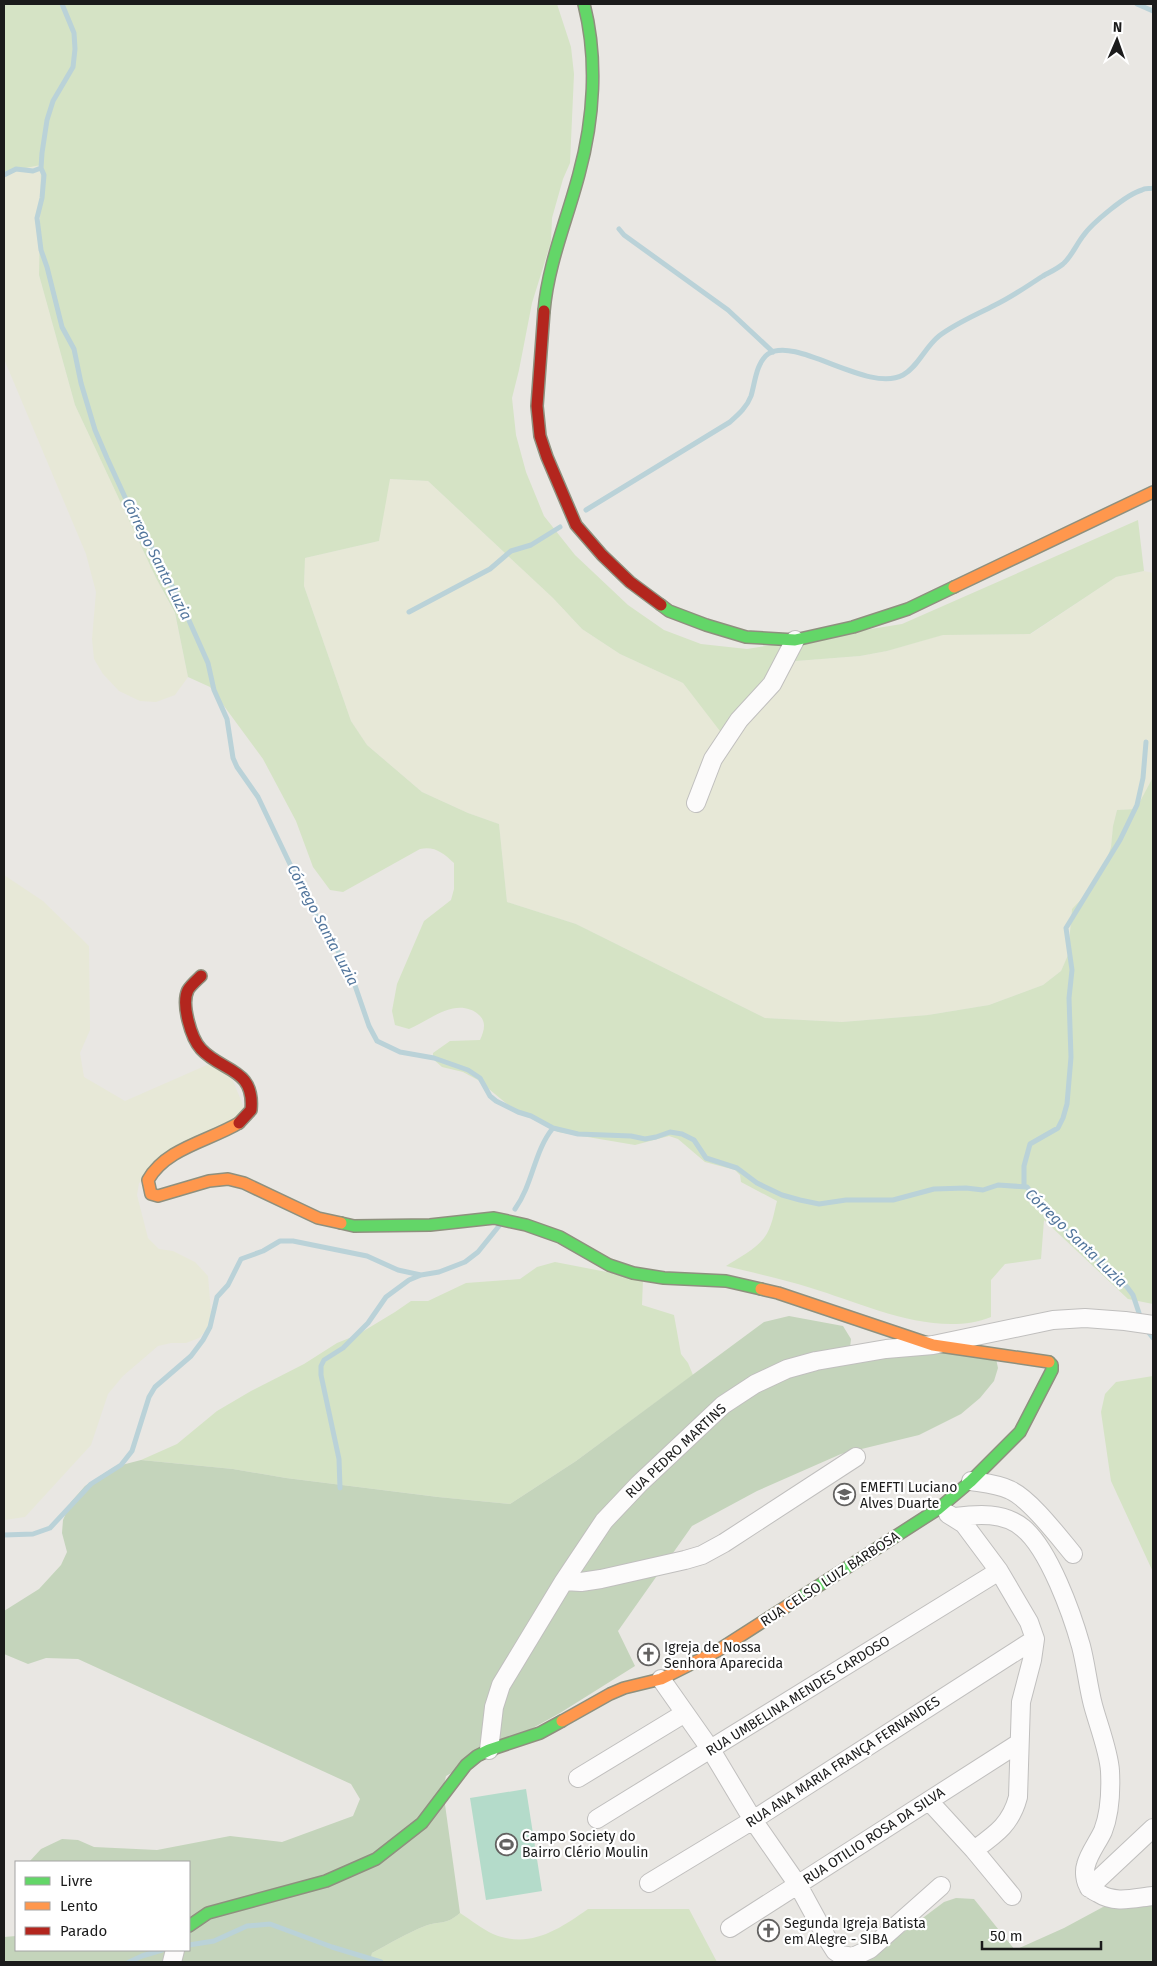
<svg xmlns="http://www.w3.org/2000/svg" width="1157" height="1966" viewBox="0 0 1157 1966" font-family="'Fira Sans',sans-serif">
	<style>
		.farmland { fill: #e7e8d7 }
		.grass { fill: #d5e3c5 }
		.forest { fill: #c4d4bb }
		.pitch { fill: #b4dbca }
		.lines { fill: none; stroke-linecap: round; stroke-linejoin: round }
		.stream { stroke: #bad2d8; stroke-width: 5 }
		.street-casing { stroke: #c0bfbe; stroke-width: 20 }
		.fast-casing { stroke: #8e907e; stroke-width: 14 }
		.slow-casing { stroke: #8e907e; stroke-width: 14 }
		.jam-casing { stroke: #8e907e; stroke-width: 14 }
		.street { stroke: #fcfbfb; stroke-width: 18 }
		.fast { stroke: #63d668; stroke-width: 11 }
		.slow { stroke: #ff974d; stroke-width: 11 }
		.jam { stroke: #b3261e; stroke-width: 11 }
		.labels { text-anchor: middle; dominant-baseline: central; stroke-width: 4.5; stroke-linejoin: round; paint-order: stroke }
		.street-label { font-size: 14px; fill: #1b1b1b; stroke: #fff }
		.poi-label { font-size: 14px; fill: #1b1b1b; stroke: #fff; text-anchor: start }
		.water-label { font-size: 15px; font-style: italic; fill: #54779d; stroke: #fff }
	</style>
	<rect width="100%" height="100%" fill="#e9e7e3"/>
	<path class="farmland" d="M41,164L39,275L75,405L156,578L175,614L188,677L175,695L156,702L140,701L119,691L103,674L94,659L92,639L96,592L86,554L4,359V172Z
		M389,479L428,481L553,598L582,629L620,654L683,683L723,734L783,662L860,656L887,651L942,635L1031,634L1116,577L1144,571L1153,573V777L1136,809L1117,810L1113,826L1111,847L1105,865L1087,892L1072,909L1068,955L1061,971L1043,985L989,1005L928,1015L842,1022L765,1018L576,924L507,902L499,824L468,813L422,792L367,745L351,721L304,586L305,558L379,541Z
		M4,875L43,901L89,946L90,1030L80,1053L84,1077L125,1101L207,1065L226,1064L245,1110L139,1183L137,1195L148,1238L159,1249L173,1251L195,1262L208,1276L212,1324L199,1338L186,1343H171L158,1346L123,1376L108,1394L91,1445L25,1517L4,1520Z"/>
	<path class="grass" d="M4,4H557L571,47L574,74L570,163L563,179L552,218L551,242L532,303L519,370L512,398L516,435L526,472L544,516L575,555L628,605L664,630L701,644L747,649L902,624L1138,520L1144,571L1116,577L1030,634L943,635L887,651L860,656L783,662L723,735L683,683L620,654L582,629L553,598L428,481L390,479L379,541L305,558L304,586L351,721L367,745L422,792L468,813L499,824L507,902L576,924L765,1018L842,1022L928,1015L989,1005L1043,985L1061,971L1068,955L1072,909L1088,892L1105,865L1111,847L1113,826L1117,810L1136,809L1153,777V1304L1128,1299L1044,1220L1041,1259L1005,1264L991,1280V1317C936,1339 864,1304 811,1288C783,1279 754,1273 726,1266C738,1258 755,1250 764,1238C772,1228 774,1212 777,1201L741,1182L740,1175L735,1170L705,1162L678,1139L669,1136L635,1145L558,1132L507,1104L478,1080L463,1072L442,1067L433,1059V1053L450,1041L480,1040C484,1031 487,1022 479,1015C457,996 430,1020 409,1029L395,1025L392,1011L397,984L424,921L451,900L454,889V863C443,853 435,846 420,849L343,892L330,890L313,867L296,821L263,759L210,687L188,677L175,613L156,578L75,405L39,275L41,165L4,172Z
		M555,1262L643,1279L642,1305L674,1315L681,1354L688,1363L693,1375L576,1461L510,1504L438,1497L286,1478L233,1469L141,1460L177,1444L217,1411L251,1391L304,1364L337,1343L357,1335L395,1312L411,1301H428L466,1283L520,1279L537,1267Z
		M1153,1376V1572L1111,1481L1101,1412L1105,1394L1116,1382Z
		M588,1909H689L717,1962H370L372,1953C389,1944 407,1933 425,1926C441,1920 445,1926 460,1913C471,1920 482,1929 493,1934C530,1949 558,1930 588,1909Z"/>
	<path class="forest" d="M789,1316L843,1326L851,1339L850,1348L995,1354L998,1368L994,1381L980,1398L961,1414L919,1435L841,1454L757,1491L692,1526L618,1631L635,1666L560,1713L446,1776L443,1790L460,1913C445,1926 441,1920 425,1926C407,1933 389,1944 372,1953L370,1962H4V1937L16,1936V1950H189V1862H29L41,1849L62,1839L78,1840L94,1847L157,1850L230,1836L282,1842L353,1816L360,1799L351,1784L78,1659L46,1658L28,1664L4,1654V1611L39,1589L61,1565L67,1552L62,1533L63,1520L71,1502L85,1486L114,1467L141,1460L233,1469L286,1478L438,1497L510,1504L576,1461L764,1322Z
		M956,1898L974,1899L1015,1950L1064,1928L1103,1907L1153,1900V1962H864L944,1902Z"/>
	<path class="pitch" d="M526,1789L542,1891L486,1900L470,1798Z"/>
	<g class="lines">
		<path class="stream" d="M62,4L74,33L75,49L73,67L53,101L47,120L42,153L41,168L44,175L42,198L37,218L41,250L47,267L62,327L74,349L81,383L95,430L107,458L135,519L151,546L183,607L208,663L214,690L227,719L233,758L237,767L258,797L309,904L350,971L369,1026L377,1041L400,1052L434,1058L468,1070L480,1078L490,1096L496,1101L518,1112L531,1116L553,1128L578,1134L631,1136L645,1139L656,1137L670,1132L682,1134L694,1140L706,1158L737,1168L757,1183L782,1195L800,1200L819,1204L846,1200H893L934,1189L966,1188L983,1190L998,1185L1027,1187L1049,1215L1127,1287L1133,1295L1141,1319
			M1137,4L1153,11
			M4,175L16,169L33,171L41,168
			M619,229L624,235L728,310L773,352
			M586,510L730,422C739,414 747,407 751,396C755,383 756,363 768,354C796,335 868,394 903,375C918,367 925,347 939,336C956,323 976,315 995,305C1012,297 1027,286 1043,276C1050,272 1057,269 1063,264C1072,256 1076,245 1083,236C1092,223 1127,194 1142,190C1145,188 1150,189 1153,188
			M409,612L490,569L511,551L531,545L560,527
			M1024,1186V1166L1030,1144L1058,1128L1063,1118L1067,1104L1071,1057L1069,998L1072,970L1066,928L1120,840L1137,805L1143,778L1146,742
			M515,1209C533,1184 534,1151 553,1128
			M1146,1329L1153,1338
			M340,1488L339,1459L321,1375V1366L324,1360L343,1348L368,1323L386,1297L409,1280L421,1275
			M4,1535L33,1534L50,1528L91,1484L121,1465L132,1451L149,1397L155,1387L191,1356L203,1340L210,1327L217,1297L228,1285L241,1259L263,1251L280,1241H293L367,1256L398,1270L421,1275L439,1272L465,1262L478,1252L499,1226
			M189,1945L214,1941L247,1926L270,1924L332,1947L381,1962
			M129,1962L142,1956L162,1950"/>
		<defs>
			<path id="street" d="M696,803L713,759L739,720L772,684L795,640
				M971,1481C984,1483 998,1484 1010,1490C1030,1499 1058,1536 1073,1554
				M948,1514L964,1524L999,1571L1029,1622L1035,1639L1032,1660L1021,1702L1018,1797C1011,1824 996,1834 974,1850
				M955,1517C978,1514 1004,1512 1023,1528C1049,1549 1072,1614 1081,1646C1086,1665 1088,1686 1093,1705C1098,1724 1109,1752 1110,1771C1111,1791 1110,1813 1103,1831C1098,1842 1089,1853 1086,1865C1084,1871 1085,1882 1089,1887C1091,1890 1096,1892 1098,1893C1115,1904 1134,1898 1153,1896
				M564,1581L581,1582L601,1579L685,1560L702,1555L724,1543L856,1457
				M661,1679L711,1750L753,1820L798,1885L828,1940L835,1951L841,1955L853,1957L870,1949L941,1886
				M489,1750L494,1707L501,1685L564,1581L604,1521L639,1484L723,1405L755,1384L787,1369L816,1361L886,1349L933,1345L1053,1320L1085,1318L1125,1321L1153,1325
				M578,1778L685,1713
				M929,1801L974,1850L1012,1896
				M597,1819L999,1571
				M649,1883L753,1820L1035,1639
				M1089,1888L1153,1828
				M730,1928L1019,1743
				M172,1962L175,1950"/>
			<path id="fast" d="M544,311C548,264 567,220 579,174C594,119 598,59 584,4
				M661,605L669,611L706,625L746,637L795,640L853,627L908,609L954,587
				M341,1223L354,1226L430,1225L494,1218L526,1225L560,1237L609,1265L633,1273L664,1278L726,1281L761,1289
				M798,1599L938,1509L971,1481L1020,1432L1052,1370V1365L1049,1362
				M189,1926L208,1913L326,1881L376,1859L422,1823L466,1765L477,1756L489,1750L540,1733L562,1721"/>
			<path id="slow" d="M954,587L1153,492
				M239,1123C209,1141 166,1148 148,1180L151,1194L158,1196L209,1181L228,1179L244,1183L318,1218L341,1223
				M761,1289L778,1293L933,1345L1049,1362
				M562,1721L610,1694L624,1688L661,1679L717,1651L798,1599"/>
			<path id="jam" d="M544,311L537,406L540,436L547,457L576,525L602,555L630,582L661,605
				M201,976C197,980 191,985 188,990C181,1004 191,1038 201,1049C222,1072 255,1068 251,1110L239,1123"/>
		</defs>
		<use href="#street" class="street-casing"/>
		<use href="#fast" class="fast-casing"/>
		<use href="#slow" class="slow-casing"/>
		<use href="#jam" class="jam-casing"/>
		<use href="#street" class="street"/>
		<use href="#fast" class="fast"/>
		<use href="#slow" class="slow"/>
		<use href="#jam" class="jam"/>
	</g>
	<defs>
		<symbol id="school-ring" viewBox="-11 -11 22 22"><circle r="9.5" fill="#fff" stroke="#636261" stroke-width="1.5"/><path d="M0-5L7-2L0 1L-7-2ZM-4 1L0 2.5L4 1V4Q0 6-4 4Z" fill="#636261"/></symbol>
		<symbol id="church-ring" viewBox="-11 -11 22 22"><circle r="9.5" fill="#fff" stroke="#636261" stroke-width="1.5"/><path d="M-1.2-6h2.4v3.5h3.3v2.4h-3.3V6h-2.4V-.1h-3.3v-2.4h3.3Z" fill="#636261"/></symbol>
		<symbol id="stadium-ring" viewBox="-11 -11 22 22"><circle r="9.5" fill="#fff" stroke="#636261" stroke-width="1.5"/><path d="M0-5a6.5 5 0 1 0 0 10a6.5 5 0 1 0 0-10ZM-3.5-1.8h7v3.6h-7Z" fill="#636261"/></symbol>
	</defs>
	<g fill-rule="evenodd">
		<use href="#school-ring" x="832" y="1482" width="25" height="25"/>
		<use href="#church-ring" x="636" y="1642" width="25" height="25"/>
		<use href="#stadium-ring" x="494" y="1832" width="25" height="25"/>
		<use href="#church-ring" x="756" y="1918" width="25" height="25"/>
	</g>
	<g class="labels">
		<g class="street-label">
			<text transform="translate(676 1451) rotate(-43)">RUA PEDRO MARTINS</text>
			<text transform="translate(830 1579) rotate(-33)">RUA CELSO LUIZ BARBOSA</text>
			<text transform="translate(798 1696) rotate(-32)">RUA UMBELINA MENDES CARDOSO</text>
			<text transform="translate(843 1762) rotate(-33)">RUA ANA MARIA FRANÇA FERNANDES</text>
			<text transform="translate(874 1836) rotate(-33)">RUA OTILIO ROSA DA SILVA</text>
		</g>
		<g class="poi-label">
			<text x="860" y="1487">EMEFTI Luciano<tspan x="860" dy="16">Alves Duarte</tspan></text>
			<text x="664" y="1647">Igreja de Nossa<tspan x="664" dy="16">Senhora Aparecida</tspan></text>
			<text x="522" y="1836">Campo Society do<tspan x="522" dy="16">Bairro Clério Moulin</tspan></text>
			<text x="784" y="1923">Segunda Igreja Batista<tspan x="784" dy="16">em Alegre - SIBA</tspan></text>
		</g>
		<g class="water-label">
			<text transform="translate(157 559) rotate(63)">Córrego Santa Luzia</text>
			<text transform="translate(323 925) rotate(62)">Córrego Santa Luzia</text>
			<text transform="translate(1076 1238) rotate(44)">Córrego Santa Luzia</text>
		</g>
	</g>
	<rect width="1157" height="1966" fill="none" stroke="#1b1b1b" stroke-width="10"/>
	<rect x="15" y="1861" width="175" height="90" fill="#ffffff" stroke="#a4a4a4"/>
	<rect x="25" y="1877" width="25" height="8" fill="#63d668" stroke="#a4a4a4"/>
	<text x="60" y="1886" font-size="15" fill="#1b1b1b">Livre</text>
	<rect x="25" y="1902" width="25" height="8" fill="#ff974d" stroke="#a4a4a4"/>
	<text x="60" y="1911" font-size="15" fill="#1b1b1b">Lento</text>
	<rect x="25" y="1927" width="25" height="8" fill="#b3261e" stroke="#a4a4a4"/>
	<text x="60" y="1936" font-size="15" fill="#1b1b1b">Parado</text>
	<g transform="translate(1117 40) rotate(2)" stroke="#ffffff" stroke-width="4" paint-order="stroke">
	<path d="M0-4L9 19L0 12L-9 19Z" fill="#1b1b1b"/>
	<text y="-8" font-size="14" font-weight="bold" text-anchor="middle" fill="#1b1b1b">N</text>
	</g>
	<path d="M982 1941v8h119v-8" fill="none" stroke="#1b1b1b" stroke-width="2.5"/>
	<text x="990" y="1941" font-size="15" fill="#1b1b1b" stroke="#ffffff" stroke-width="4" paint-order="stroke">50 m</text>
</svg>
